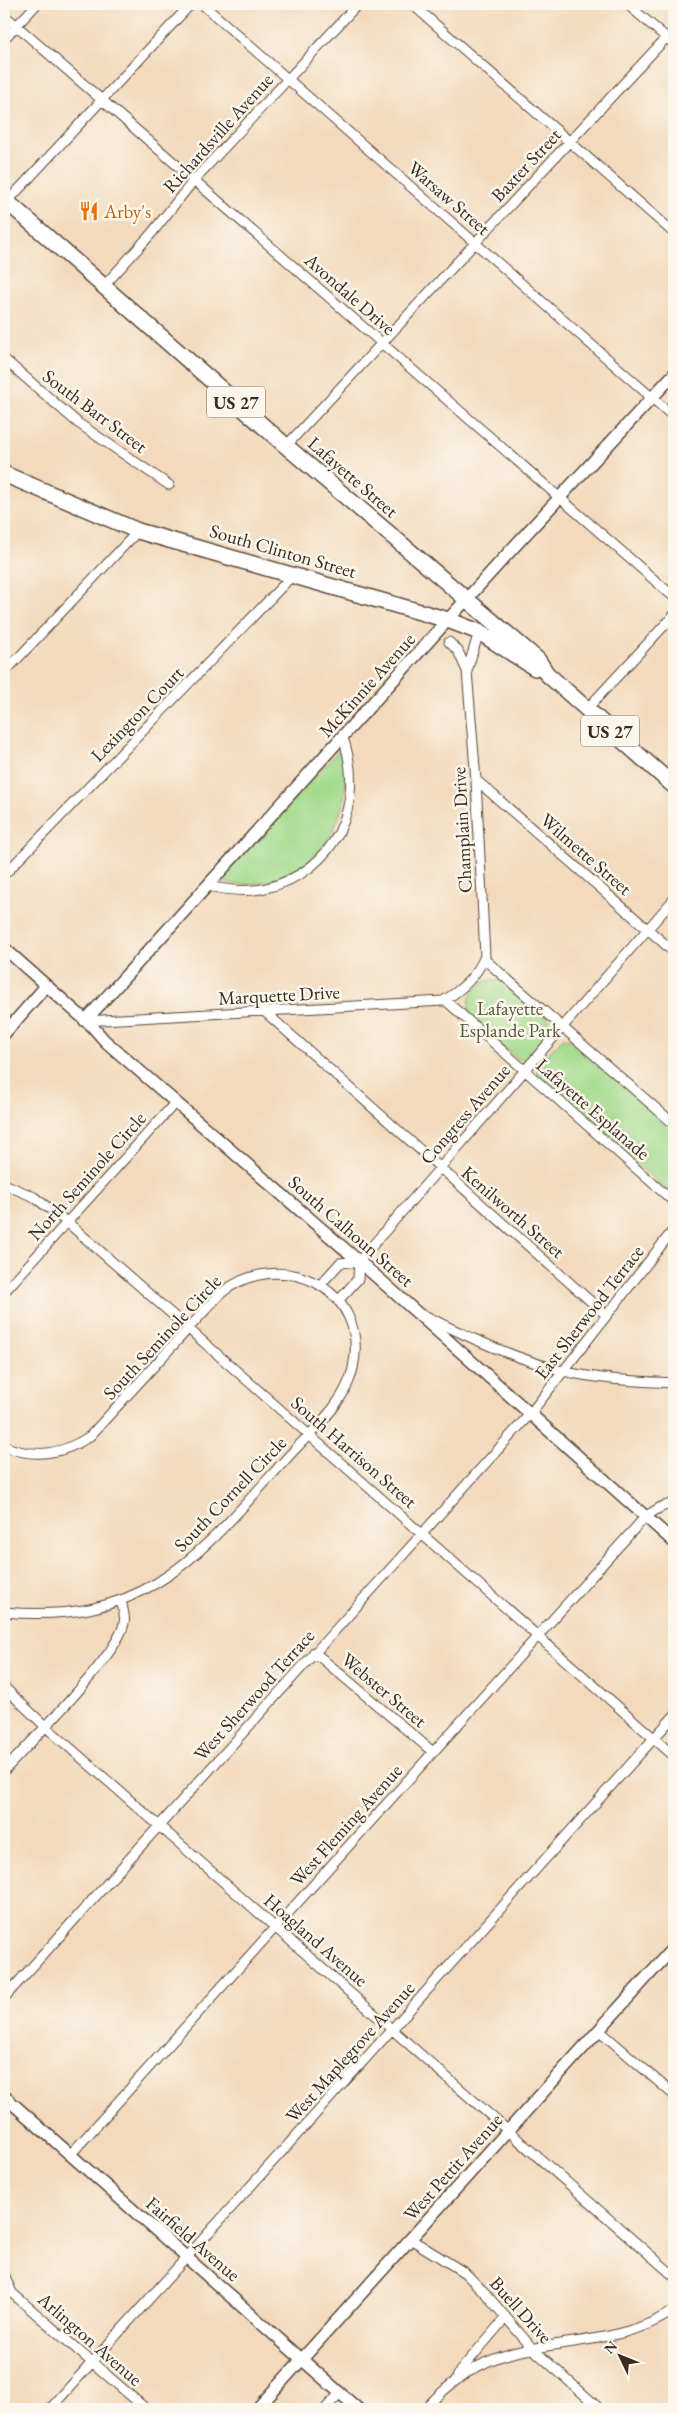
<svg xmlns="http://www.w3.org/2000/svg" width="678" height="2413" viewBox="0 0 678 2413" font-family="'EB Garamond',serif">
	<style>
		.green { fill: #a2da8b; stroke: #6e8254 }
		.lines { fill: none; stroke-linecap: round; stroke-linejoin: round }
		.street-casing { stroke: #574436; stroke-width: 11 }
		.secondary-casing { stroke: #574436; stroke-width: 14 }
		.highway-casing { stroke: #574436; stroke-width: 18 }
		.street { stroke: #fff; stroke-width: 9 }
		.secondary { stroke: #fff; stroke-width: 11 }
		.highway { stroke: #fff; stroke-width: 15 }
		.labels { text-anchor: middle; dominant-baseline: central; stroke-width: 5; stroke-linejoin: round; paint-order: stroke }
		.shield { fill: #fbf7ec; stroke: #75685c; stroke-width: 1 }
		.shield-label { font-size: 18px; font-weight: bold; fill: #3b2a1e }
		.street-label { font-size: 19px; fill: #3b2a1e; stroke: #fbf7ec }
		.food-label { font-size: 19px; fill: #c56008; stroke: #fbf7ec; text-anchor: start }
		.park-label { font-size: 19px; fill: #555639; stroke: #fbf7ec }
	</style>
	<rect width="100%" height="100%" fill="#fbf7ec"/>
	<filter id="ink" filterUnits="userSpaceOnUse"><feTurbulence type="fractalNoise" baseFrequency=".02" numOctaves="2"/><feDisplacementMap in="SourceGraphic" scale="10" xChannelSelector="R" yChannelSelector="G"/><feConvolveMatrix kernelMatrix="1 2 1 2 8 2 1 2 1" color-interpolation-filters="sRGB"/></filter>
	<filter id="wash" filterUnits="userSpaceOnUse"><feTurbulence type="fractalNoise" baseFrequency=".0096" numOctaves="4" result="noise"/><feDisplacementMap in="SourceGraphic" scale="20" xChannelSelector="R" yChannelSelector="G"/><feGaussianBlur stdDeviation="1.12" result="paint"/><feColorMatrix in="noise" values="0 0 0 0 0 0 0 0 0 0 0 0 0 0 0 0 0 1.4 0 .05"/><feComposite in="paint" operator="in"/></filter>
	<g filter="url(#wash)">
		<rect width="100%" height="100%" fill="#f3dabd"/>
		<path class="green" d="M339,750C346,755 346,768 346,775C346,844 293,896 223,882L222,878Z
			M488,980H501L508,984L550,1021L552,1030L528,1058L520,1060L514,1056L475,1022C462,1004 470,989 488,980Z
			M563,1038L574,1041L674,1129V1197L537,1076V1065Z"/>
	</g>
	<g filter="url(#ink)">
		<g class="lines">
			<defs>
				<path id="street" d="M202,4L674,417
					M412,4L674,233
					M627,4L674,44
					M4,15L674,597
					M4,39L37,4
					M7,202L191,4
					M104,286L151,234L194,180L358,4
					M4,359L78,423L169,485
					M286,446L666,38
					M449,642L458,651L467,671
					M4,673L138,531
					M586,710L674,615
					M476,780L674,952
					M4,875L293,575
					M208,886C226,890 247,893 266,888C336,871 366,804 343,738
					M484,959L674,1124
					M445,1000L674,1202
					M265,1012L606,1315
					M85,1021L443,1001C460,991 477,976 485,956L476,780L467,671L479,632
					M4,1184L34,1197L67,1222L674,1756
					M359,1261L674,899
					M321,1284L340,1263L359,1261
					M4,1292L175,1103
					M338,1301L358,1279L359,1261
					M424,1315C467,1337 516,1359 563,1371C599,1380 638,1381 674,1383
					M4,1446C34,1459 64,1454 90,1436L220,1294C279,1245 371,1288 353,1368C346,1404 310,1432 287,1458C198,1556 149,1625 4,1612
					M314,1652L433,1752
					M4,1687L45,1726L674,2276
					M4,1771C30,1742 118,1656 124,1623C126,1616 122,1607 121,1600
					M4,1998L530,1414L674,1229
					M600,2031L674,2095
					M70,2155L646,1516L661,1507L674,1503
					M412,2240L465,2273L485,2293L533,2349L600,2409
					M4,2274L12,2293
					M4,2291L12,2293L146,2409
					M456,2380L460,2371L506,2317
					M50,2409L674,1716
					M325,2409L340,2393
					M425,2409C448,2384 475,2363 509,2354C563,2339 627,2343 674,2310"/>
				<path id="secondary" d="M4,948L92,1026L105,1041L378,1278L674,1542
					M85,1021L512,549L674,374
					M4,1034L46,986
					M4,2096L358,2409
					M257,2409L674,1947"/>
				<path id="highway" d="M4,199L286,446L538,660L547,674L674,786
					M4,474L138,531L448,620L479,632L535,668"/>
			</defs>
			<use href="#street" class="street-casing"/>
			<use href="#secondary" class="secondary-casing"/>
			<use href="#highway" class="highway-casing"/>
			<use href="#street" class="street"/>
			<use href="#secondary" class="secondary"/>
			<use href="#highway" class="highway"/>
		</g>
	</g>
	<defs>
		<symbol id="restaurant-bare" viewBox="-9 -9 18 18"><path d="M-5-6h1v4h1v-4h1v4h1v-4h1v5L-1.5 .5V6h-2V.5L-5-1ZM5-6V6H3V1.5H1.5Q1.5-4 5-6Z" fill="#e8710a" stroke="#fbf7ec" stroke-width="2.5" paint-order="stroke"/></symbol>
	</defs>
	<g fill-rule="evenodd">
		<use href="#restaurant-bare" x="75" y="197" width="28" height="28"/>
	</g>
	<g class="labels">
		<g class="shield">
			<rect x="207" y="386.5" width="58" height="31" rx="4"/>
			<rect x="581" y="715.5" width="58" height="31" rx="4"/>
		</g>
		<g class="shield-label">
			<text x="236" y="402">US 27</text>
			<text x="610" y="731">US 27</text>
		</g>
		<g class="street-label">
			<text transform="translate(218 133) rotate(-48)">Richardsville Avenue</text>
			<text transform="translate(526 165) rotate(-47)">Baxter Street</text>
			<text transform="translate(449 198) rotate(41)">Warsaw Street</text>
			<text transform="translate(350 294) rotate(41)">Avondale Drive</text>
			<text transform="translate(95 411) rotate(37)">South Barr Street</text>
			<text transform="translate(353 477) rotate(41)">Lafayette Street</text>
			<text transform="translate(283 551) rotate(16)">South Clinton Street</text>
			<text transform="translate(367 685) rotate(-48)">McKinnie Avenue</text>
			<text transform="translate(137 714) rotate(-46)">Lexington Court</text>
			<text transform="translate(462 830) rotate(-93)">Champlain Drive</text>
			<text transform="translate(586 854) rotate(41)">Wilmette Street</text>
			<text transform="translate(279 995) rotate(-3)">Marquette Drive</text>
			<text transform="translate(593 1109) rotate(41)">Lafayette Esplanade</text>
			<text transform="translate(465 1114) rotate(-49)">Congress Avenue</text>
			<text transform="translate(87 1176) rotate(-48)">North Seminole Circle</text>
			<text transform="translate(513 1212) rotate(41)">Kenilworth Street</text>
			<text transform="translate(351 1231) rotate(41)">South Calhoun Street</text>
			<text transform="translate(589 1312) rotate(-52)">East Sherwood Terrace</text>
			<text transform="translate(162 1337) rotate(-47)">South Seminole Circle</text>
			<text transform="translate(354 1452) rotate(41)">South Harrison Street</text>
			<text transform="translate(230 1494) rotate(-46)">South Cornell Circle</text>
			<text transform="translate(384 1690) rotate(40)">Webster Street</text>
			<text transform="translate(254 1695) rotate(-48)">West Sherwood Terrace</text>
			<text transform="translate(346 1825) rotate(-48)">West Fleming Avenue</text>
			<text transform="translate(316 1940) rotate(41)">Hoagland Avenue</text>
			<text transform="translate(350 2052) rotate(-48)">West Maplegrove Avenue</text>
			<text transform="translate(453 2167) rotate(-48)">West Pettit Avenue</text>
			<text transform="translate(193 2239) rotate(41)">Fairfield Avenue</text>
			<text transform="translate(521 2310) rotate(48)">Buell Drive</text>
			<text transform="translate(90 2339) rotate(41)">Arlington Avenue</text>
		</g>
		<g class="food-label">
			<text x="104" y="211">Arby's</text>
		</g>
		<g class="park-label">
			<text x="510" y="1008">Lafayette<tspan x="510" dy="22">Esplande Park</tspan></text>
		</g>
	</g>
	<rect width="678" height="2413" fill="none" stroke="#fbf7ec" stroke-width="20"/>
	<g transform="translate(620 2356) rotate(313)" stroke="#fbf7ec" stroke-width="4" paint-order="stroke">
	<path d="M0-4L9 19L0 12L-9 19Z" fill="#3b2a1e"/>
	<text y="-8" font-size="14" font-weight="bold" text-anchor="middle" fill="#3b2a1e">N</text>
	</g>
</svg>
